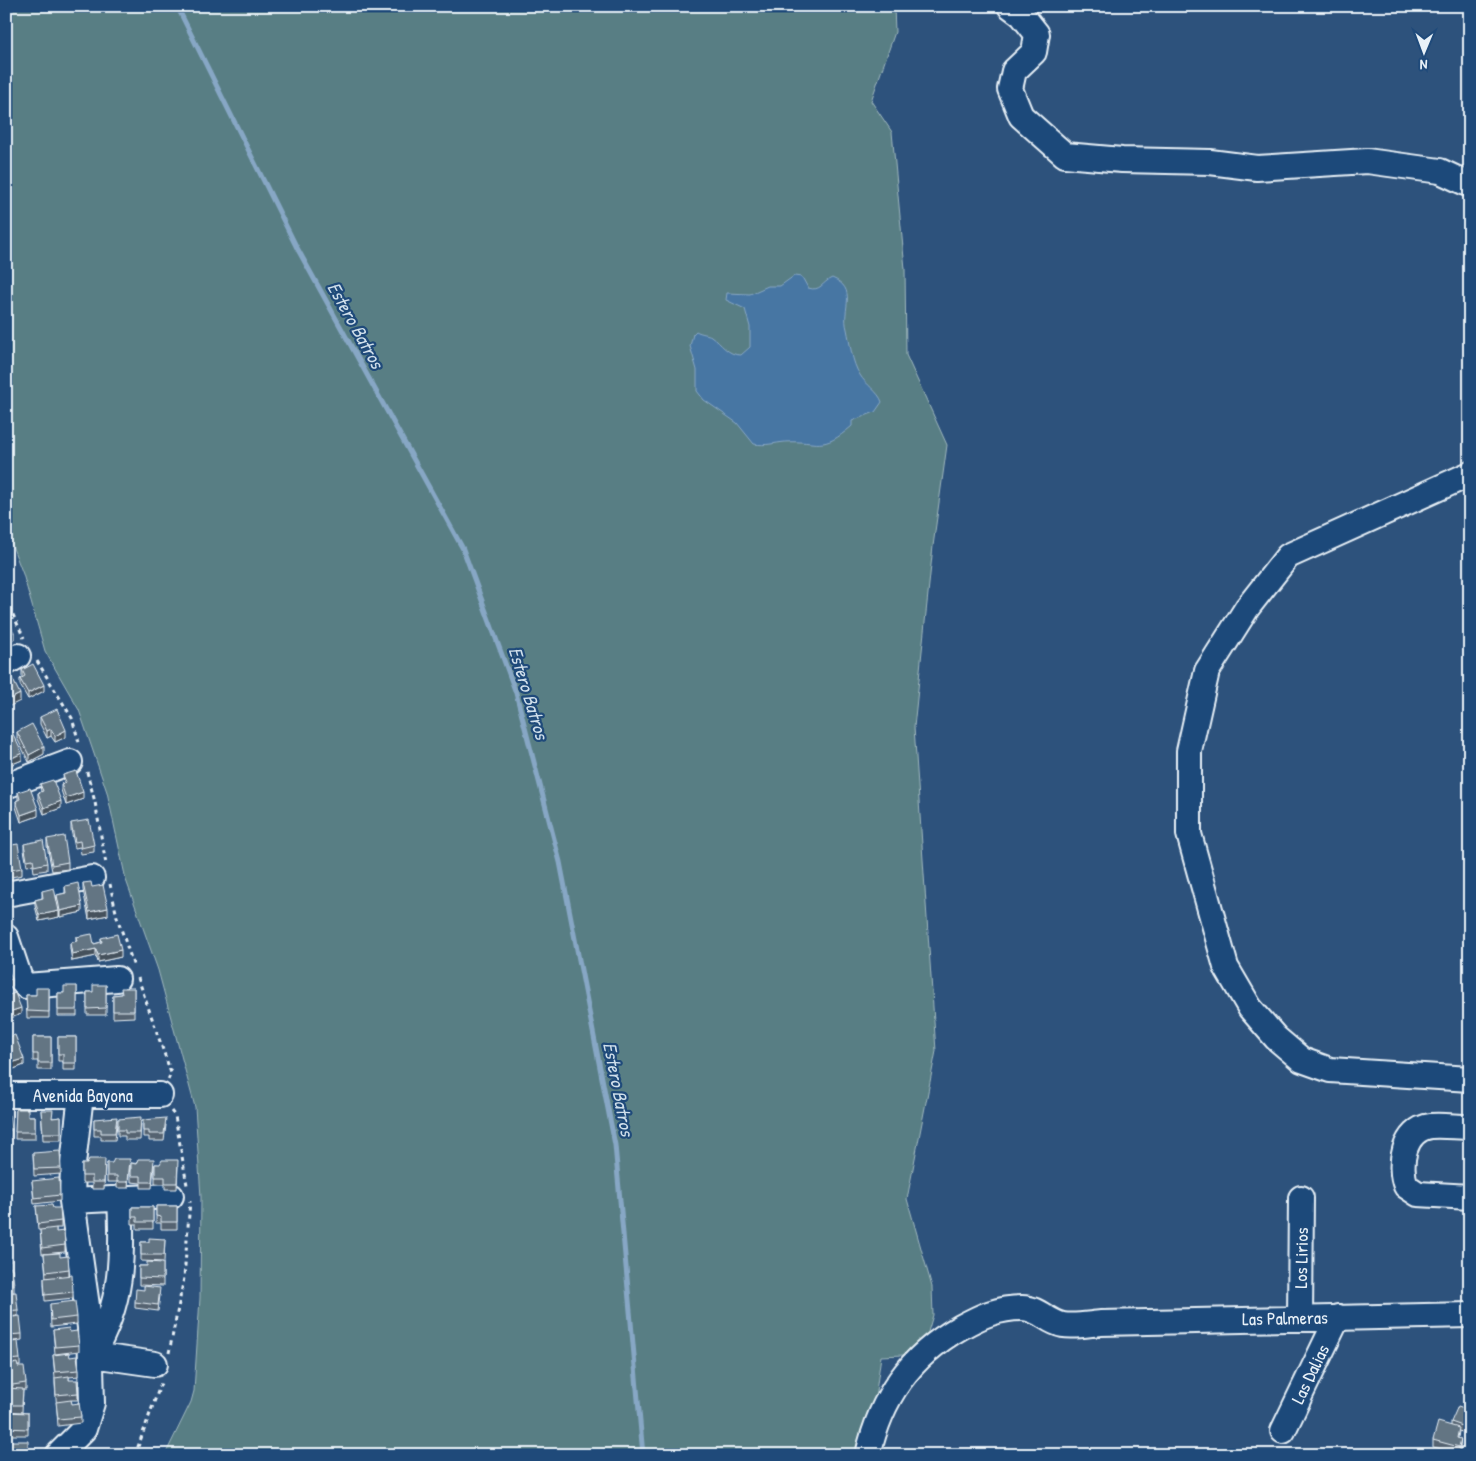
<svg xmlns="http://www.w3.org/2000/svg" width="1476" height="1461" viewBox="0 0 1476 1461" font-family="'Patrick Hand',sans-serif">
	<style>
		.green { fill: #587e84; stroke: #a0b8be }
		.water { fill: #4776a3; stroke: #87a7c5 }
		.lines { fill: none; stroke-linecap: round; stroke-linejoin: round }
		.stream { stroke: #87a7c5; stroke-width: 5 }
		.minor-casing { stroke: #e8f1f8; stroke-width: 28 }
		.path { stroke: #e8f1f8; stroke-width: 3; stroke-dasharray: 4 4; stroke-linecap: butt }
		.minor { stroke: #1f4a7a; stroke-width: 24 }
		.wall { fill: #556471; stroke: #e8f1f8 }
		.shaded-wall { fill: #45515c; stroke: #e8f1f8 }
		.building { fill: #637483; stroke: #e8f1f8 }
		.labels { text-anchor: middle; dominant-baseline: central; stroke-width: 4.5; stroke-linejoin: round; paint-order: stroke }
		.street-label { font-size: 18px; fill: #e8f1f8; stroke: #1f4a7a }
		.water-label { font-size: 19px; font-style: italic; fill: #d0dfeb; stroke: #1f4a7a }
	</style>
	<rect width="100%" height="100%" fill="#2d527c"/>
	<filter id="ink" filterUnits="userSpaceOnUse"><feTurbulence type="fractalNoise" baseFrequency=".02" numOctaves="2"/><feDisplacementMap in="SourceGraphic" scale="10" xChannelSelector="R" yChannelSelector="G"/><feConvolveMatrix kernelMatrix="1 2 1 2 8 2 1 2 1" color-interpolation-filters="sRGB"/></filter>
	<g filter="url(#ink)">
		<path class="green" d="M6,6H894L895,32L871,101L892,132L905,269L906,355L947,445L933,546L914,727L936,1051L907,1199L932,1287L933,1315L925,1342L919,1348L904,1355L881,1356L867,1455H165L191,1402L194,1391L200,1298L201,1197L195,1107L158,970L126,880L107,792L79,710L45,651L23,574L6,530Z"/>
		<path class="water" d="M794,276L802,277L808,288C821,292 822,282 832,278C859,289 841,309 847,329C850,343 852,363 860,375C865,384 879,392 882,402L875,412L852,421V426C821,453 819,440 785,442C774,443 766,446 754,444L737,423L704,400L697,391V370L690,346L693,334L696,331C701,334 708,334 711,336C722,344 727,355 741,355L750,347V327L745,309L726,300L727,293L750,294L768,286H780Z"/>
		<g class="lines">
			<path class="stream" d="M177,6L296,246L463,549L516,693L560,862L615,1145L643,1455"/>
			<defs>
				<path id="minor" d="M1010,6L1022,15L1037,34L1034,52L1014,71L1010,89L1021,116L1065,155L1122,160L1210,162L1257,168L1367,161L1440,171L1470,185
					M1470,474L1288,556L1247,608L1207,671L1189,751V834L1226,967L1250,1008L1276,1038L1302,1060L1330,1070L1470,1079
					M6,663L18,656
					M6,786L70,762
					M6,894L92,878
					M6,937L20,979L26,986L117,979
					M6,1095H160
					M1470,1127C1457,1127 1443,1125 1431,1126C1403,1129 1398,1166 1406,1186L1418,1194L1470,1197
					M72,1201L171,1196
					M1300,1318L1301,1198
					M92,1355C123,1303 123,1257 120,1198
					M92,1355L155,1364
					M1283,1431L1338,1317
					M58,1455L84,1429L92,1403L90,1327L72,1201L73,1164L81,1095
					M868,1455C881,1397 910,1356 961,1327C981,1316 998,1308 1022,1308C1039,1308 1047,1322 1063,1325C1075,1327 1089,1324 1101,1323L1470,1315"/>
			</defs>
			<use href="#minor" class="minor-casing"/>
			<path class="path" d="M6,600L24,638
				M37,661L72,718L80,746
				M87,772L95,802L106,864
				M110,884L117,917L134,967
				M138,978L171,1073L168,1080
				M171,1111L175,1116L187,1185
				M169,1353L184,1278L190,1201
				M135,1455L161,1383"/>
			<use href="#minor" class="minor"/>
		</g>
		<path class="wall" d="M22,670L44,691L28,699L20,685V679L22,678Z
			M40,717L66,737L55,742L51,736L47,738L40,724Z
			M17,732L44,754L29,762L17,738Z
			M6,735L22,760L10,765L6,759Z
			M63,775L83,799L66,805L61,790V784L64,783Z
			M40,784L61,808L44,814L38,799V793L41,792Z
			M18,792L38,816L21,822L16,807V801L18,800Z
			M71,823L94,845V852L81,854L80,847L75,848L71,830Z
			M47,839L68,862V869L52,871L47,846Z
			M24,844L47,863V870L34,872L33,865L27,866L24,850Z
			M6,846L22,868V875L11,877L10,870L6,871Z
			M83,883L92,887L108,915L89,919L83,890Z
			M65,886L82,912L60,917L59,912V917L39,921L35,906V900L42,898V891L57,900V895L65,893Z
			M76,937L94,944L101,942V938L121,957L98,962L96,956L72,961L70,949V943L76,942Z
			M106,985V1015H87V992H93Z
			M77,986V1016H58V993H64Z
			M49,988V1018H27L26,995H36Z
			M134,988V1017L113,1018V995L122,994Z
			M33,1037H51V1070H38V1061H33Z
			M58,1037H76V1070H63V1061H58Z
			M6,1038L24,1065L11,1070L8,1061L6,1062Z
			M16,1109L28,1116H35V1139H15Z
			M41,1110L53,1118L61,1117V1140H43Z
			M6,1115L11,1130V1137H6Z
			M94,1119L117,1124L115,1140H101V1136H94Z
			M118,1119L141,1124L140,1140H125V1136H118Z
			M143,1120L166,1125L164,1141H149V1137H143Z
			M33,1153L61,1168V1174L34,1176Z
			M107,1163L130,1165L128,1188H117V1182H107Z
			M131,1163L154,1165L152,1188H141V1183L131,1182Z
			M82,1164L105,1166L104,1189H92V1183H82Z
			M155,1164L178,1166L177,1189H165V1184L155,1183Z
			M32,1181L60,1195V1201L34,1204Z
			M36,1206L53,1208L61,1221V1228H56V1232L65,1245V1252L42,1254L40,1230H38Z
			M156,1206H177V1229H161V1223H156Z
			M132,1207H153V1229H137V1224H132Z
			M6,1220L11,1261V1268H6Z
			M165,1239L164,1262L141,1261V1242H149Z
			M44,1254L60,1257L69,1269V1275L73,1292V1298L45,1301L44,1285V1278H46Z
			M163,1263V1286L139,1285V1266H147Z
			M6,1268L14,1285V1292L6,1293Z
			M144,1290L160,1295L158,1311L135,1308V1302Z
			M6,1293L18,1310V1316L6,1317Z
			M50,1304L77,1317V1324L51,1327Z
			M6,1318L22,1334V1340L6,1342Z
			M53,1330L70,1332L79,1345V1351L55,1354Z
			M6,1343L20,1359V1366H18V1367L26,1383V1390H23L22,1412L6,1411Z
			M53,1355L70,1357L79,1370V1376L69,1377V1380L78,1393V1400H71L72,1404L81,1417V1423L58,1426L55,1384V1378Z
			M1470,1410V1429L1468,1434L1459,1431L1458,1438L1461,1445L1459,1453L1433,1447V1440L1451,1426V1422Z
			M6,1412L28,1413V1435H6Z"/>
		<path class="shaded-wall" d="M14,632V639L6,644V637Z
			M44,685V691L28,699V693Z
			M20,694V701L6,708V701Z
			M51,729V736L47,738V731Z
			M66,730V737L55,742V736Z
			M44,747V754L29,762V755Z
			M22,753V760L10,765V759Z
			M83,792V799L66,805V798Z
			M61,801V808L44,814V808Z
			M38,809V816L21,822V815Z
			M13,816V823L6,825V819Z
			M82,906V912L60,917V911Z
			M108,908V915L89,919V912Z
			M59,911V917L39,921V915Z
			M96,949V956L72,961V954Z
			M121,950V957L98,962V955Z
			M12,979V986L7,988V993H6V981Z
			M21,1008V1014L6,1020V1013Z
			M8,1055V1061L6,1062V1056Z
			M24,1059V1065L11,1070V1063Z
			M1470,1422V1429L1468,1434V1428Z
			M1461,1439V1445L1459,1453V1447Z"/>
		<path class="building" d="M6,619L14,632L6,637Z
			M33,664L44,685L28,693L20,679L25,676L22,670Z
			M10,674L20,694L6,701V676Z
			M57,709L66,730L55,736L51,729L47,731L40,717Z
			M32,724L44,747L29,755L17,732Z
			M12,732L22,753L10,759L6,752V735Z
			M76,771L83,792L66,798L61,784L66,782L63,775Z
			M53,780L61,801L44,808L38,793L43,791L40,784Z
			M30,788L38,809L21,815L16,801L20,799L18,792Z
			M6,799L13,816L6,819Z
			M89,820L94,845L81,848L80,841L75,842L71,823Z
			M64,836L68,862L52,865L47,839Z
			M43,840L47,863L34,866L33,859L27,860L24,844Z
			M18,844L22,868L11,870L10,864H6V846Z
			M91,882L92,887L103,885L108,908L89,912L83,883Z
			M78,883L82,906L60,911L57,895L66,893L65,886Z
			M54,888L59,911L39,915L35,900L43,898L42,891Z
			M92,934L94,944L102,942L101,938L117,934L121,950L98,955L96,949L72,954L70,943L77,941L76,937Z
			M7,967L12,979L6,981V968Z
			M93,985H106V1008L87,1009V992H93Z
			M64,986H77V1010H58V993H64Z
			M36,988H49V1012L27,1011L26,995H36Z
			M121,988H134V1011H113V995L122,994Z
			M15,993L21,1008L6,1013V996Z
			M15,1035L24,1059L11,1063L8,1055L6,1056V1038Z
			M33,1037H51V1063H38V1054H33Z
			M58,1037H76V1063H63V1054H58Z
			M16,1109H28V1116H35V1132H15Z
			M41,1110H53L52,1118L61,1117V1133H43Z
			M6,1115H9L11,1130L6,1131Z
			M117,1117L115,1133H101V1129H94V1119Z
			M141,1117L140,1133H125V1130H118V1119Z
			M166,1118L164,1134H149V1131H143V1120Z
			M60,1151L61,1168L34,1169L33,1153Z
			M89,1159H105L104,1182H92V1176H82V1164H87Z
			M114,1159H130L128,1182H117V1176H107V1163H112Z
			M138,1159H154L152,1182H141V1176H131V1163L136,1164Z
			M162,1160H178L177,1183H165V1177H155V1164H160Z
			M59,1178L60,1195L34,1198L32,1181Z
			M52,1205L53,1208H60L61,1221L38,1224L36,1206Z
			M156,1206H177V1222H161V1217L156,1216Z
			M132,1207H153V1222H137V1217H132Z
			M6,1220L8,1238H6Z
			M56,1228V1232L64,1231L65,1245L42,1248L40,1230Z
			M149,1238L165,1239L164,1255H141V1242H149Z
			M6,1244H9L11,1261L6,1262Z
			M60,1253V1257L68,1256L69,1269L46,1272L44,1254Z
			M147,1262L163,1263V1279L139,1278V1266H147Z
			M6,1268H12L14,1285L6,1286Z
			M72,1275L73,1292L45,1295L44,1278Z
			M144,1286L160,1288L158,1305L135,1302L136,1289L144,1290Z
			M16,1292L18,1310L6,1311V1293Z
			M75,1301L77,1317L51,1320L50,1304Z
			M20,1316L22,1334L6,1335V1318Z
			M69,1328L70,1332L77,1331L79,1345L55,1347L53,1330Z
			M18,1341L20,1359L6,1360V1343Z
			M69,1353L70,1357L77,1356L79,1370L55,1372L53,1355Z
			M17,1363L18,1367H24L26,1383L6,1386V1365Z
			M69,1376V1380H77L78,1393L56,1395L55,1378Z
			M6,1388L23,1389L22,1405H6Z
			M71,1400L72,1404L79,1403L81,1417L58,1419L56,1402Z
			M1458,1406L1470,1410V1422L1468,1428L1451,1422Z
			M6,1412L28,1413V1429L6,1428Z
			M1438,1422L1459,1428L1457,1438L1461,1439L1459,1447L1433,1440Z
			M10,1441H28V1455H6V1447H10Z"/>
	</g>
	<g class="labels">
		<g class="street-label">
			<text x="83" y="1095">Avenida Bayona</text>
			<text transform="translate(1301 1258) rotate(-89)">Los Lirios</text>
			<text transform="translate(1285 1318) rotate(-1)">Las Palmeras</text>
			<text transform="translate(1310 1374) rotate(-64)">Las Dalias</text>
		</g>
		<g class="water-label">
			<text transform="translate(356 325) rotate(61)">Estero Batros</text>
			<text transform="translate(529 693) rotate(73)">Estero Batros</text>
			<text transform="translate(619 1089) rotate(79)">Estero Batros</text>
		</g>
	</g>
	<rect width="1476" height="1461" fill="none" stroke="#1f4a7a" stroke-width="25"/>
	<rect x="12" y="12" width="1451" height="1436" fill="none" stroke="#e8f1f8" stroke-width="2" filter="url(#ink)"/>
	<g transform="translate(1424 52) rotate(181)" stroke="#1f4a7a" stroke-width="4" paint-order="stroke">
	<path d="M0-4L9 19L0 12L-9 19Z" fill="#e8f1f8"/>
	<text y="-8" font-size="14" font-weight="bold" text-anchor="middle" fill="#e8f1f8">N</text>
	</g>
</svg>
